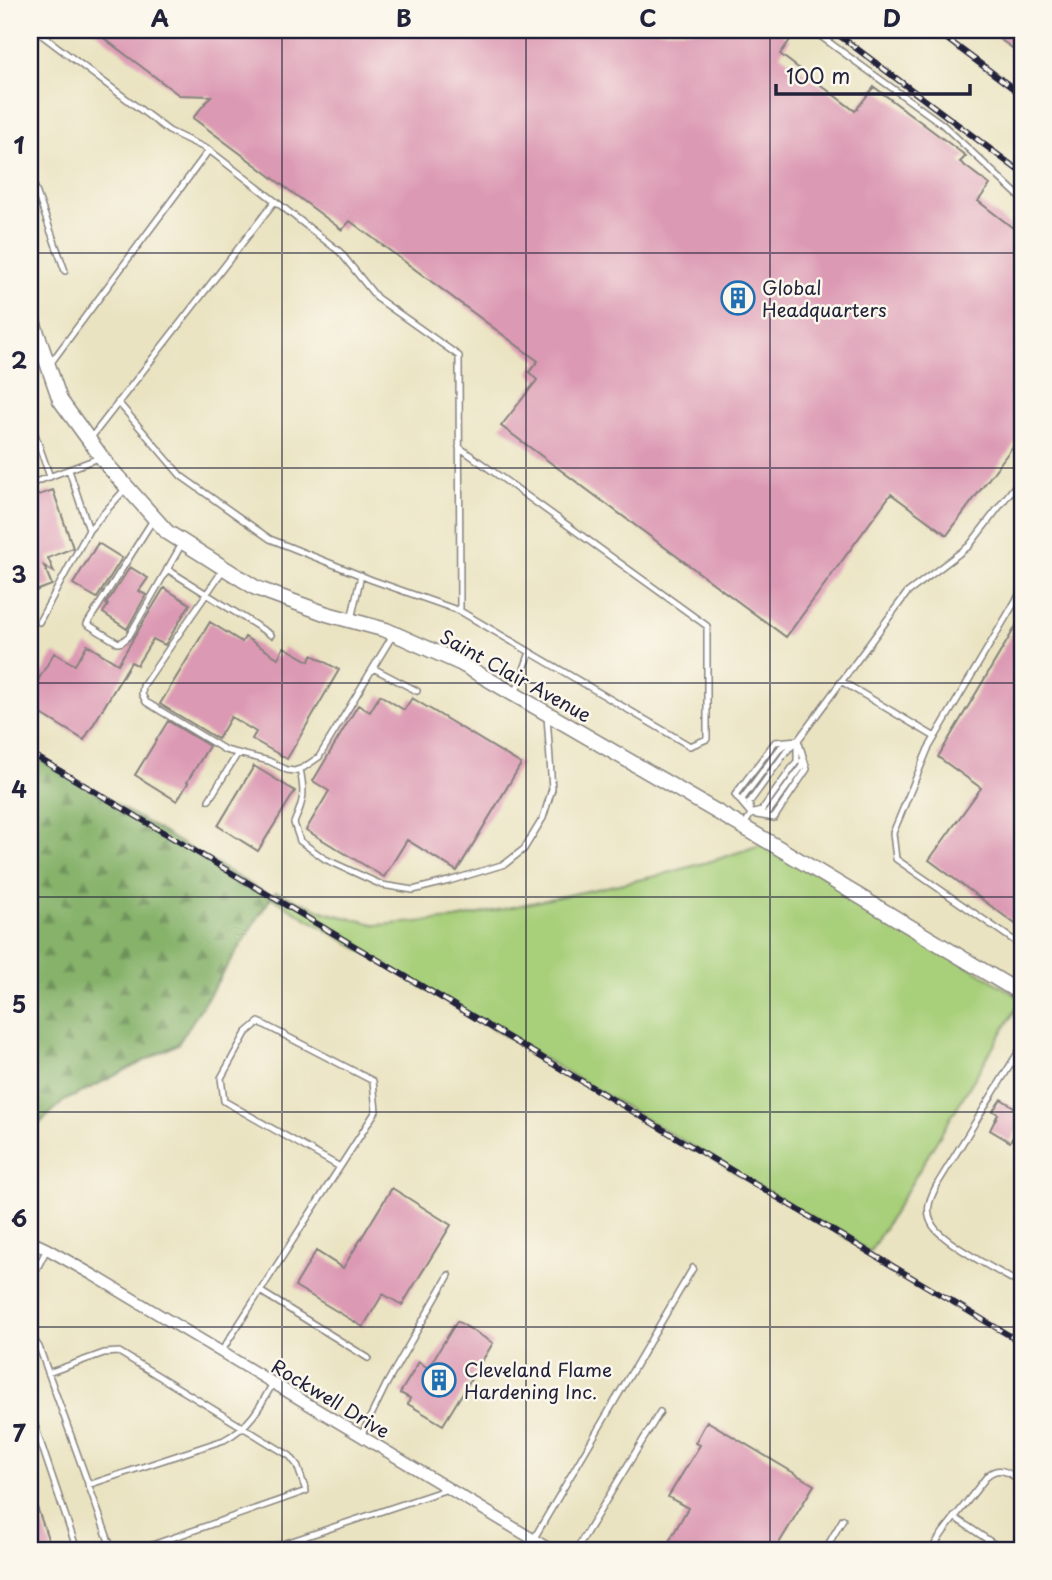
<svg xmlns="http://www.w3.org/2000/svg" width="1052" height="1580" viewBox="0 0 1052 1580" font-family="'Playpen Sans',sans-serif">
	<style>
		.green { fill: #a8cf7a; stroke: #65785a; stroke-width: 2 }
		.forest { fill: url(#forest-firs); stroke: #546a52; stroke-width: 2 }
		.building { fill: #dc99b3 }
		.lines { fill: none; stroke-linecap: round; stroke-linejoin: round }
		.service-casing { stroke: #86827e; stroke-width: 8 }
		.minor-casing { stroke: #86827e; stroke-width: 13 }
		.tertiary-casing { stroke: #86827e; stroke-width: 17 }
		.service { stroke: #fff; stroke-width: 5 }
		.minor { stroke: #fff; stroke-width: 10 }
		.tertiary { stroke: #fff; stroke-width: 14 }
		.rail-casing { stroke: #22223b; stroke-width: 6 }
		.rail { stroke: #fbf7ec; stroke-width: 3.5; stroke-dasharray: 10; stroke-linecap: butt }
		.grid { fill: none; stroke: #22223b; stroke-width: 2; stroke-opacity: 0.55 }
		.labels { text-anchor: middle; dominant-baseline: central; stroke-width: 5; stroke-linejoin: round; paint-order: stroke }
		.poi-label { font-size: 19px; fill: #22223b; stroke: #fbf7ec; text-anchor: start }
		.street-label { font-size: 19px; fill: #22223b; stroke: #fbf7ec }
		.neatline { fill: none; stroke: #22223b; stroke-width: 2.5 }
		.grid-label { font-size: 23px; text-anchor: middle; font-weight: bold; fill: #22223b }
	</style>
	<defs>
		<pattern id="forest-firs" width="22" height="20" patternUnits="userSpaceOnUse" patternTransform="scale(1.75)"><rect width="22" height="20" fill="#86b26a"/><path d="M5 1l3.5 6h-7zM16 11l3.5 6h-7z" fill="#6d9058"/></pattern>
	</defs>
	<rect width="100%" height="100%" fill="#fbf7ec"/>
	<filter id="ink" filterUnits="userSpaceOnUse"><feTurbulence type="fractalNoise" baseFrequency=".0143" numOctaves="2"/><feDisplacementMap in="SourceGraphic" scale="14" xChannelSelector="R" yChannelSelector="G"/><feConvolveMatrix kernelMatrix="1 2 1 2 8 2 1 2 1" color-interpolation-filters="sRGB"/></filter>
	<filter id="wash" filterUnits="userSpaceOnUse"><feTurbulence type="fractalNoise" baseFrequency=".00686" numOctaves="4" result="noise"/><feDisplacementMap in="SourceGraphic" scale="28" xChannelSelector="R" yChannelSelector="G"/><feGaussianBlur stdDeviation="1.57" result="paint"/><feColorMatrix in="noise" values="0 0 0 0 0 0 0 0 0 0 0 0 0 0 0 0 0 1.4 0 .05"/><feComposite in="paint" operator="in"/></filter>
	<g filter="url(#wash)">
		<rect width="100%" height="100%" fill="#eae3c1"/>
		<path class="green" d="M769,842L1022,999L870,1252L271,897L276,892L328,913L378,925L456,919L661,875L718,859Z"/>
		<path class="forest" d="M30,753L271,897L178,1044L64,1101L30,1132Z"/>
		<g id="blocks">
			<path class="building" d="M93,30H777L790,40L780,54L855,111L874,87L966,156L960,162L990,185L978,201L1022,235V434L947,535L891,494L786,637L501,426L537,380L529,372L538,361L350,221L342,230L193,118L211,96L179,95Z
				M987,30H1022V55Z
				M53,490L73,548L48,558L54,572L44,566L52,585L30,593V498Z
				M98,543L122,558L97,598L73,584Z
				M130,567L148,578L139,591L146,595L127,629L103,613L108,605L106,604Z
				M164,588L190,604L165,645L153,639L137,665L131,662L84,740L30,707V694L54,653L75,665L87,645L118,664Z
				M1022,616V929L929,860L981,788L938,757Z
				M210,622L242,642L245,637L278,658L284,647L309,661L312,655L339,670L287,759L252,739L256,732L231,717L218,739L160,704Z
				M380,695L404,710L412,698L521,764L457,871L407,840L384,877L306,830L329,791L313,781L358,705L370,712Z
				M168,721L209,746L187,782L188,783L177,801L135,775Z
				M254,766L295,791L258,851L218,826Z
				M1001,1099L1022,1112V1129L1019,1127L1010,1142L990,1130L998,1114L993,1111Z
				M392,1188L451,1225L402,1305L383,1294L363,1327L295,1286L316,1251L343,1268Z
				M457,1321L493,1343L443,1425L408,1404L410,1398L400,1393L419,1362L428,1368Z
				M707,1421L814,1485L775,1550H759L753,1546L750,1550H664L688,1508L668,1497L700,1445L695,1443Z
				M30,1490H31L52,1550H30Z"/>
		</g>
	</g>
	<g filter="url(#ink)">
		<use href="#blocks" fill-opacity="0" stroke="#86827e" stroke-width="2"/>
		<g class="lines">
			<defs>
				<path id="service" d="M35,30L169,131L209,150
					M812,30L942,124L1022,199
					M30,174L65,271
					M275,201L340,252L377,298L459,356L460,611
					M50,364L209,150L275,201L90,439
					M118,402L181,476L270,539L372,580L460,611L690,746L707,739V626L459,447
					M30,420L50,477
					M69,470L89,530L127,487
					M30,484L99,458
					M153,520L87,624L118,643L122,642L129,636L183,542
					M167,569L271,635
					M223,570L143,686L142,694L146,702L225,750L269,761L287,770L294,771L303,768L319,757L393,635
					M1022,590L928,749L893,833L896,859L1022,946
					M351,620L361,575
					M39,622L89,530
					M373,668L417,691
					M841,681L935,737
					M516,692L530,652
					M798,740L807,769L774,818L751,814L735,795L775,742Z
					M300,769C305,794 304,800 294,823L300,841L325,859L382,885L413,890L449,881L505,864L524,849L543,818L552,789L547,716
					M209,800L238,753
					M744,803L742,799L781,747L793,742
					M751,814L749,803L786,752L798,740L907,593L969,546L1022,477
					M761,814H767L802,766V761
					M743,827L751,814L761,811L797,761V746
					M1022,1046L938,1183C931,1196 924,1210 932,1224C941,1242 1002,1273 1022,1285
					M30,1282L47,1249
					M260,1291L368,1358
					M30,1334L39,1347L112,1550
					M221,1352L376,1111L373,1081L259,1022L246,1033L221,1078L224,1101L340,1167
					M48,1373L104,1353L119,1352L290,1456L297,1465L306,1491L138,1550
					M30,1411L77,1550
					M361,1436L387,1383L449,1275
					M88,1485L224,1440C250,1426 259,1409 273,1383
					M954,1517L1003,1550
					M533,1540L693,1268
					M265,1550L448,1489
					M576,1550L660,1412
					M825,1550L843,1519
					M931,1550L944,1531L988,1475C1001,1465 1009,1474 1022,1481"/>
				<path id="minor" d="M30,1241L47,1249L93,1275L551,1550"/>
				<path id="tertiary" d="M30,313L60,400L108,466L167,532L256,588L327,614L386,630L460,663L769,842L1022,994"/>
			</defs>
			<use href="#service" class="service-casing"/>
			<use href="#minor" class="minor-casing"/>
			<use href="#tertiary" class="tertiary-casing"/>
			<use href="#service" class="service"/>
			<use href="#minor" class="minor"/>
			<use href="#tertiary" class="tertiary"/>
			<defs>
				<path id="rail" d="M832,30L1022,173
					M935,30L1022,95
					M30,753L1022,1343"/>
			</defs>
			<use href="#rail" class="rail-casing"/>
			<use href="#rail" class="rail"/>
		</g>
	</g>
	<path class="grid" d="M282,30V1550M526,30V1550M770,30V1550M30,253H1022M30,468H1022M30,683H1022M30,897H1022M30,1112H1022M30,1327H1022"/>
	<defs>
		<symbol id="building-ring" viewBox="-11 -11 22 22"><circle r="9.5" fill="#fbf7ec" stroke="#1f6fb2" stroke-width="1.5"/><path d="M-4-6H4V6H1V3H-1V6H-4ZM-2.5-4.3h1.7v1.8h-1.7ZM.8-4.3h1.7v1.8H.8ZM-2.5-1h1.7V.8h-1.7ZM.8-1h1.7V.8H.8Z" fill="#1f6fb2"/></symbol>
	</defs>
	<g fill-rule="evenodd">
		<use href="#building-ring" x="719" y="279" width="38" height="38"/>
		<use href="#building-ring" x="420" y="1361" width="38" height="38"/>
	</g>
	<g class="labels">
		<g class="poi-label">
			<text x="762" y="287">Global<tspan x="762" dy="22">Headquarters</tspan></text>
			<text x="464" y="1369">Cleveland Flame<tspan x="464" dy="22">Hardening Inc.</tspan></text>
		</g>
		<g class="street-label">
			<text transform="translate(516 675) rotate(29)">Saint Clair Avenue</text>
			<text transform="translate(331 1398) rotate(31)">Rockwell Drive</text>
		</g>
	</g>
	<rect width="1052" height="1580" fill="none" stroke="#fbf7ec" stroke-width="77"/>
	<path d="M776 84v10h194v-10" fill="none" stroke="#22223b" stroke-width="3.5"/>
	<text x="786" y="84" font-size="21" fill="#22223b" stroke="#fbf7ec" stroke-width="5" paint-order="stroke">100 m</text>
	<rect x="38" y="38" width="976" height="1504" class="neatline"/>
	<g class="grid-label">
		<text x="160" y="27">A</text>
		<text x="404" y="27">B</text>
		<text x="648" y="27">C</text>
		<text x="892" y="27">D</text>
		<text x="19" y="154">1</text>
		<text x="19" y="369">2</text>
		<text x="19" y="583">3</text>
		<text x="19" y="798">4</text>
		<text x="19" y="1013">5</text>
		<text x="19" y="1227">6</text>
		<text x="19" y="1442">7</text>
	</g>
</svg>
